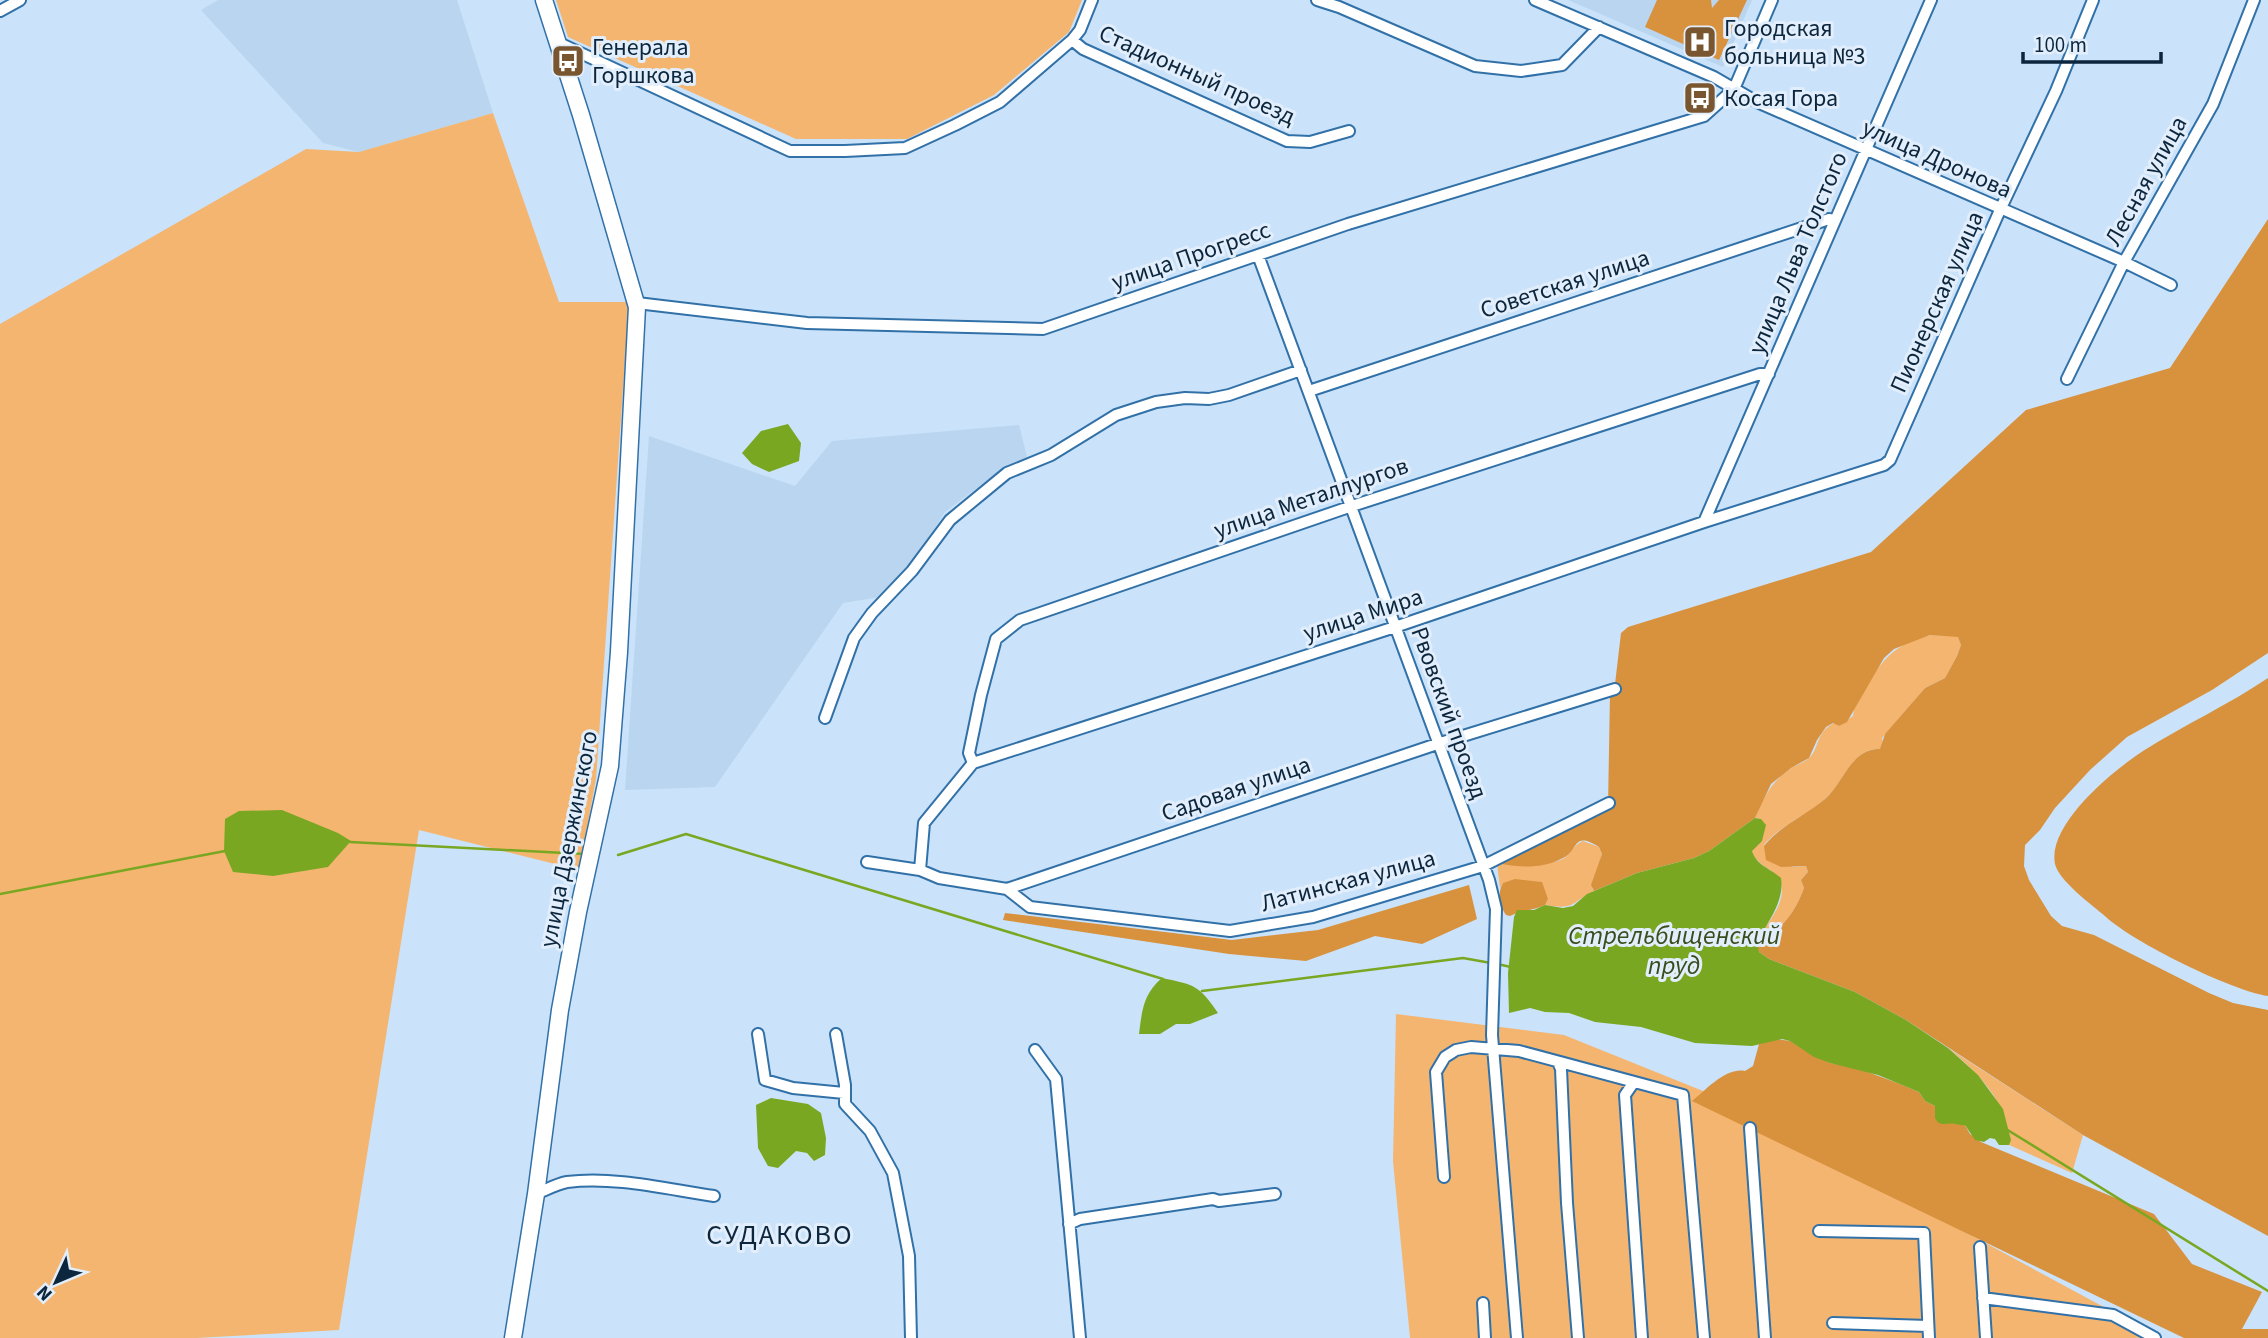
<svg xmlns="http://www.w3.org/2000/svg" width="2268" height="1338" viewBox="0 0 2268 1338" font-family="'Source Sans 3',sans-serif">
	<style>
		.built { fill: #bad5ef }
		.green { fill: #f4b571 }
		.forest { fill: #d8923e }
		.water { fill: #7aa721 }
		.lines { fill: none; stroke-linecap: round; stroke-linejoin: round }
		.stream { stroke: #7aa721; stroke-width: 2.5 }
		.street-casing { stroke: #3271a7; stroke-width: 14 }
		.secondary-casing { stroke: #3271a7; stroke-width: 19 }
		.street { stroke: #fff; stroke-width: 10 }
		.secondary { stroke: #fff; stroke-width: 16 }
		.labels { text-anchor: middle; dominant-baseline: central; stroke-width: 6; stroke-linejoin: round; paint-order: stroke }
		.poi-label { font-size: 24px; fill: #0c263d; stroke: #e2eefb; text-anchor: start }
		.street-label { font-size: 24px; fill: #0c263d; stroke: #e2eefb }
		.water-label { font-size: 26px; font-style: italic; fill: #3a4d1c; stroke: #e2eefb }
		.quarter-label { font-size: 28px; letter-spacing: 2px; fill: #0c263d; stroke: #e2eefb }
	</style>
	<rect width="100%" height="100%" fill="#cae3fb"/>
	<path class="built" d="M218,0H457L493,113L359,152L323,143L201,10Z
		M1568,0H1752L1723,67Z
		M1019,425L1027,457L1008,465L945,512L918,555L880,597L843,603L715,787L625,790L649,436L795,486L832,441Z"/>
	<path class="green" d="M556,0H1082L1069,32L994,95L907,139H796L568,37Z
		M493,113L559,302H629L596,779L579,870L419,830L339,1330L196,1338H0V324L306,149L359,152Z
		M1931,635L1958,636L1961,645L1957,656L1945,678L1925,688L1882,738L1883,745L1880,749C1854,747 1844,780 1829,795C1810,815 1782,823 1764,845L1793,867L1806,866L1808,872L1801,880L1804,888C1794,916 1780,929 1757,947C1760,926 1787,908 1781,884C1778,869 1758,868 1752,852L1761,819L1755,818C1764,797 1771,782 1790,769C1795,765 1804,763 1809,758C1820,748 1815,733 1834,723L1839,726L1853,716L1854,709C1874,672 1887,644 1931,635Z
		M1583,841L1599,847L1602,854L1592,888L1594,891C1570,903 1576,910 1545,905L1548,899L1503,883L1500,888L1497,864L1502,861C1523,864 1543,868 1563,859C1571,854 1573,845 1583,841Z
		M1396,1014L1564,1035L1708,1093L2161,1338H1410L1393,1161Z
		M1948,1048L2083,1135L2072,1173L2009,1145C2011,1137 2008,1131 2006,1123C1998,1092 1973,1069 1948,1048Z"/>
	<path class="forest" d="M1657,0H1711L1712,8L1719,0H1747L1719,60L1645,27Z
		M2268,219V653L2212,690L2127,737L2090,770L2055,808L2040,830L2025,845L2024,866L2029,880L2051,916L2062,926L2094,935L2209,993L2233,1003L2268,1010V1236L2083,1135L1906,1020L1855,992L1769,959L1759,952L1757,947C1780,929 1794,916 1804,888L1801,880L1808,872L1806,866L1781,867L1766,860L1764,846C1781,825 1805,816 1825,799C1843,784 1851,748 1880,749L1885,734L1925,688L1945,678L1957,656L1961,645L1958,637L1930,635L1894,649L1884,658L1847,722L1839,726L1833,723L1826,727L1817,740L1809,758L1791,768L1771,784L1755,818L1709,851L1694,858L1637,873L1594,891L1591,885L1602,854L1599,847C1572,830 1579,851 1563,858C1545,868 1522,868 1502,864V861L1608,807L1610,694L1615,684L1621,633L1628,627L1871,552L2026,410L2170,368Z
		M2268,678V996C2232,991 2133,942 2106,917C2092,905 2059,881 2055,864C2047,824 2114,770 2143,751C2184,725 2228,705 2268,678Z
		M1515,879L1542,882L1548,899L1545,905C1533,911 1521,910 1510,916L1506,915C1500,906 1497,893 1503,883Z
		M1469,885L1477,919L1422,944L1375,936L1306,961L1229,954L1003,920L1005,913L1232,940L1318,930Z
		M1776,1039L1790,1041L1830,1063L1857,1068L1900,1084L1919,1092L1925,1101L1935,1106V1118L1965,1125L1970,1134L1981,1142L2154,1214L2192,1264L2262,1292L2242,1329H2268V1338H2184L1692,1101C1706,1090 1726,1067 1745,1071L1753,1066L1759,1044Z"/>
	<path class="water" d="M788,424L801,443L799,461L769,472L752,464L742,453L761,431Z
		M282,810L338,833L351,841L328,867L273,876L233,872L224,851L225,819L239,811Z
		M1755,818L1761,819L1766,825L1762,841L1752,851C1757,866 1770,868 1781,878C1786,910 1753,934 1759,952L1769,959L1855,992L1906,1020L1948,1048L1978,1075L2003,1109L2011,1140L2009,1145H1999L1995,1139L1990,1138L1984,1142L1975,1140L1965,1125C1962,1126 1959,1124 1955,1124C1947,1122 1940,1128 1935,1118V1106L1925,1101L1919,1092L1878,1075L1830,1063L1814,1057L1790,1041L1782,1039L1752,1046L1695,1043L1641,1027L1595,1022L1569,1013L1545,1012L1530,1008L1509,1013L1508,973L1514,917L1517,910H1534L1545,905L1563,908L1573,906L1587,894L1637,873L1694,858L1709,851Z
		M1162,978C1195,985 1199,985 1218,1013L1190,1024H1176L1160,1034H1139C1142,1011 1143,994 1162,978Z
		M771,1098L808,1104L821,1113L826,1138L825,1155L814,1161L807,1153L796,1151L778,1168L768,1166L758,1148L756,1105Z"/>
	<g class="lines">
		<path class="stream" d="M350,842L584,854
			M618,855L686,834L1163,979
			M0,894L225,851
			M1497,964L1511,967
			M1202,991L1463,958L1491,963
			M2006,1129L2268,1291"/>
		<defs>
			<path id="street" d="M1317,0L1339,7L1475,66L1521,71L1562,65L1599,27
				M1535,0L1714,77L1757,102L2124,262L2171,285
				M0,11L20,0
				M1072,40L1083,49L1287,141L1310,142L1349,131
				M557,42L790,151H845L905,148L955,125L1000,102L1072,40L1080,30L1092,0
				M1258,255L1489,880L1496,909L1492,1035L1517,1338
				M637,303L807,323L1043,329L1348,224L1704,116L1734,89L1772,0
				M2067,379L2124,262L2213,104L2254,0
				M1309,391L1829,219L1834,220
				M1704,522L1931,0
				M825,718L854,638L872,613L912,571L950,520L1007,473L1051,455L1116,415L1156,402L1185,398L1209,399L1229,395L1301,370
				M973,763L969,753L981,695L996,639L1020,620L1352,506L1760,374H1769
				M867,862L920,870L939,878L1007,889L1437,744L1615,689
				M920,870L924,823L973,763L1395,627L1704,522L1884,465L1890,460L2000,210L2056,91L2093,0
				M1007,889L1030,907L1230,931L1313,917L1483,866L1609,803
				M758,1034L765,1080L793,1088L844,1093
				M836,1034L845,1085V1104L870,1131L893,1173L909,1256L911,1338
				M1035,1050L1056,1079L1080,1338
				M1558,1062L1561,1069L1567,1203L1578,1338
				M1634,1082L1625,1095L1642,1338
				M1750,1128L1765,1338
				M1444,1177L1436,1072L1445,1057L1456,1050L1471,1047L1519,1051L1683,1095L1704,1338
				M536,1194C546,1190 556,1184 567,1182C614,1176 666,1189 714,1196
				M1069,1224L1080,1219L1213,1199L1219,1201L1275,1194
				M1819,1231L1924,1233L1929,1338
				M1980,1247L1986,1338
				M1983,1298L2113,1315L2155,1338
				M1483,1303L1485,1338
				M1833,1323L1928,1326"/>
			<path id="secondary" d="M513,1338L536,1194L560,1010L578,912L610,766L619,652L637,307L581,115L544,0"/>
		</defs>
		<use href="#street" class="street-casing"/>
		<use href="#secondary" class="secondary-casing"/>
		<use href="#street" class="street"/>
		<use href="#secondary" class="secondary"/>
	</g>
	<defs>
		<symbol id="hospital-square" viewBox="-11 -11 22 22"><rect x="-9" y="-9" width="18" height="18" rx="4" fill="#79562f" stroke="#e2eefb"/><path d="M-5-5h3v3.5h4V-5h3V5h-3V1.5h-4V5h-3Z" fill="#fff"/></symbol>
		<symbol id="bus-square" viewBox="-11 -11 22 22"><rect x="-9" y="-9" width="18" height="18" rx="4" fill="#79562f" stroke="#e2eefb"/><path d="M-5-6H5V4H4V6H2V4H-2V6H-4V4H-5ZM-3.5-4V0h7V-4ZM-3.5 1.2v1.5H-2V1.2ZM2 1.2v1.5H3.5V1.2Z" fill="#fff"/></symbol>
	</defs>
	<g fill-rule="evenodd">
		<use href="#hospital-square" x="1681" y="23" width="38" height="38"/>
		<use href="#bus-square" x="549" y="42" width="38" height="38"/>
		<use href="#bus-square" x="1681" y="79" width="38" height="38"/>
	</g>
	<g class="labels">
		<g class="poi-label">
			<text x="1724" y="28">Городская<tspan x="1724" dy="28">больница №3</tspan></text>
			<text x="592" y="47">Генерала<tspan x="592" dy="28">Горшкова</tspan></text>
			<text x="1724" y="98">Косая Гора</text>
		</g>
		<g class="street-label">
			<text transform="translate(1197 75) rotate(24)">Стадионный проезд</text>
			<text transform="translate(1937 159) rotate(24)">улица Дронова</text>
			<text transform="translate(2146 181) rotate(-61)">Лесная улица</text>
			<text transform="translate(1798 253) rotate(-67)">улица Льва Толстого</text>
			<text transform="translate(1191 256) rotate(-19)">улица Прогресс</text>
			<text transform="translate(1565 284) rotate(-18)">Советская улица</text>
			<text transform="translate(1937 302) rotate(-66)">Пионерская улица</text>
			<text transform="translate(1311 498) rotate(-19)">улица Металлургов</text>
			<text transform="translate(1363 615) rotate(-18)">улица Мира</text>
			<text transform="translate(1449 713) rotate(70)">Рвовский проезд</text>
			<text transform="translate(1236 789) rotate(-19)">Садовая улица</text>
			<text transform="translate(569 839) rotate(-79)">улица Дзержинского</text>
			<text transform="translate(1348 881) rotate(-15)">Латинская улица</text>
		</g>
		<g class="water-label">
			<text x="1674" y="935">Стрельбищенский<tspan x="1674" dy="30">пруд</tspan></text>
		</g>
		<g class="quarter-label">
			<text x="780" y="1235">СУДАКОВО</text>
		</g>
	</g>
	<g transform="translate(56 1282) rotate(226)" stroke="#e2eefb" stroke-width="5" paint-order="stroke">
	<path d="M0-5L12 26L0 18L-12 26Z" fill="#0c263d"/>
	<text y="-10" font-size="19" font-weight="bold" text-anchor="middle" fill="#0c263d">N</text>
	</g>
	<path d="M2023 52v10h138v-10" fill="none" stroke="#0c263d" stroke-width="3.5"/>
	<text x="2034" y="52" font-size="21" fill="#0c263d" stroke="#e2eefb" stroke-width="5" paint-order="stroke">100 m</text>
</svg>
